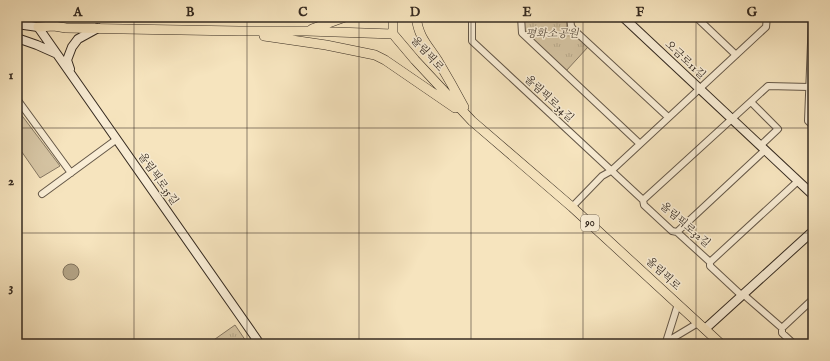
<svg xmlns="http://www.w3.org/2000/svg" width="830" height="361" viewBox="0 0 830 361" font-family="'IM FELL English','Noto Serif KR',serif">
	<style>
		.grass { fill: url(#grass-tufts); stroke: #857762 }
		.pitch { fill: #d5c4a3; stroke: #857762 }
		.water { fill: #b4a588; stroke: #81745e }
		.lines { fill: none; stroke-linecap: round; stroke-linejoin: round }
		.street-casing { stroke: #655848; stroke-width: 8 }
		.secondary-casing { stroke: #352a20; stroke-width: 10 }
		.primary-casing { stroke: #352a20; stroke-width: 10 }
		.street { stroke: #f9edd5; stroke-width: 6 }
		.secondary { stroke: #f9edd5; stroke-width: 8 }
		.primary { stroke: #f6e4be; stroke-width: 9 }
		.grid { fill: none; stroke: #352a20; stroke-width: 1; stroke-opacity: 0.55 }
		.labels { text-anchor: middle; dominant-baseline: central; stroke-width: 3; stroke-linejoin: round; paint-order: stroke }
		.shield { fill: #f9edd5; stroke: #706456; stroke-width: 1 }
		.shield-label { font-size: 10px; font-weight: bold; fill: #352a20 }
		.park-label { font-size: 11px; font-style: italic; fill: #5d5041; stroke: #f9edd5 }
		.street-label { font-size: 11px; fill: #352a20; stroke: #f9edd5 }
		.neatline { fill: none; stroke: #352a20; stroke-width: 1.5 }
		.grid-label { font-size: 13px; text-anchor: middle; font-weight: bold; fill: #352a20 }
	</style>
	<defs>
		<pattern id="grass-tufts" width="24" height="20" patternUnits="userSpaceOnUse"><rect width="24" height="20" fill="#d5c4a3"/><path d="M3 7l-1-3M5 7V3M7 7l1-3M15 17l-1-3M17 17v-4M19 17l1-3" fill="none" stroke="#b7a98c"/></pattern>
	</defs>
	<rect width="100%" height="100%" fill="#f6e4be"/>
	<filter id="stains"><feTurbulence type="fractalNoise" baseFrequency=".005" numOctaves="4"/><feColorMatrix values="0 0 0 0 .2 0 0 0 0 .09 0 0 0 0 .02 0 0 0 .5 -.17"/></filter>
	<radialGradient id="worn" r=".72"><stop offset=".6" stop-color="#630" stop-opacity="0"/><stop offset="1" stop-color="#630" stop-opacity=".3"/></radialGradient>
	<path class="grass" d="M526,17H564L567,20V27L588,47L566,71L524,32V19Z
		M235,325L248,344H208Z"/>
	<path class="pitch" d="M17,109L60,166L40,178L17,145Z"/>
	<path class="water" d="M63 272a8 8 0 1 1 16 0a8 8 0 1 1-16 0Z"/>
	<g class="lines">
		<defs>
			<path id="street" d="M472,17V41L643,200L644,205L672,231L677,232L710,262V266L740,294L744,295L782,328V333L794,344
				M521,17L522,33L640,144
				M570,17L571,26L573,29L668,117
				M696,17L736,55
				M812,17L808,121L813,126
				M17,99L71,173
				M751,102L778,129L760,146
				M42,194L117,139
				M643,200L768,86L809,87
				M572,207L602,176L611,171L766,27L767,17
				M677,232L764,151
				M710,262L798,181
				M782,328L813,299
				M666,342L678,304
				M663,344L698,323"/>
			<path id="secondary" d="M623,17L813,195
				M17,24L38,27L260,344
				M17,38L37,45L55,53
				M70,69L67,60L72,47L78,39L98,28
				M705,329L813,231"/>
			<path id="primary" d="M393,17V34
				M416,17C419,38 427,44 438,61C447,76 456,92 464,107
				M38,27L54,26L66,28L239,31H307L393,34L415,60L472,121L572,207L721,344
				M312,29L345,17
				M264,36L326,45L375,55L385,60L455,108"/>
		</defs>
		<use href="#street" class="street-casing"/>
		<use href="#secondary" class="secondary-casing"/>
		<use href="#primary" class="primary-casing"/>
		<use href="#street" class="street"/>
		<use href="#secondary" class="secondary"/>
		<use href="#primary" class="primary"/>
	</g>
	<path class="grid" d="M134,17V344M247,17V344M359,17V344M471,17V344M583,17V344M696,17V344M17,128H813M17,233H813"/>
	<g class="labels">
		<rect class="shield" x="581" y="215" width="18" height="16" rx="3"/>
		<g class="shield-label">
			<text x="590" y="223">90</text>
		</g>
		<g class="park-label">
			<text x="552" y="34">평화소공원</text>
		</g>
		<g class="street-label">
			<text transform="translate(427 54) rotate(48)">올림픽로</text>
			<text transform="translate(685 60) rotate(43)">오금로11길</text>
			<text transform="translate(549 99) rotate(43)">올림픽로34길</text>
			<text transform="translate(158 179) rotate(55)">올림픽로35길</text>
			<text transform="translate(685 225) rotate(41)">올림픽로32길</text>
			<text transform="translate(663 274) rotate(43)">올림픽로</text>
		</g>
	</g>
	<rect width="830" height="361" fill="none" stroke="#f6e4be" stroke-width="44"/>
	<rect x="22" y="22" width="786" height="317" class="neatline"/>
	<g class="grid-label">
		<text x="78" y="16">A</text>
		<text x="190" y="16">B</text>
		<text x="303" y="16">C</text>
		<text x="415" y="16">D</text>
		<text x="527" y="16">E</text>
		<text x="640" y="16">F</text>
		<text x="752" y="16">G</text>
		<text x="11" y="79">1</text>
		<text x="11" y="185">2</text>
		<text x="11" y="291">3</text>
	</g>
	<rect width="100%" height="100%" filter="url(#stains)"/>
	<rect width="100%" height="100%" fill="url(#worn)"/>
</svg>
